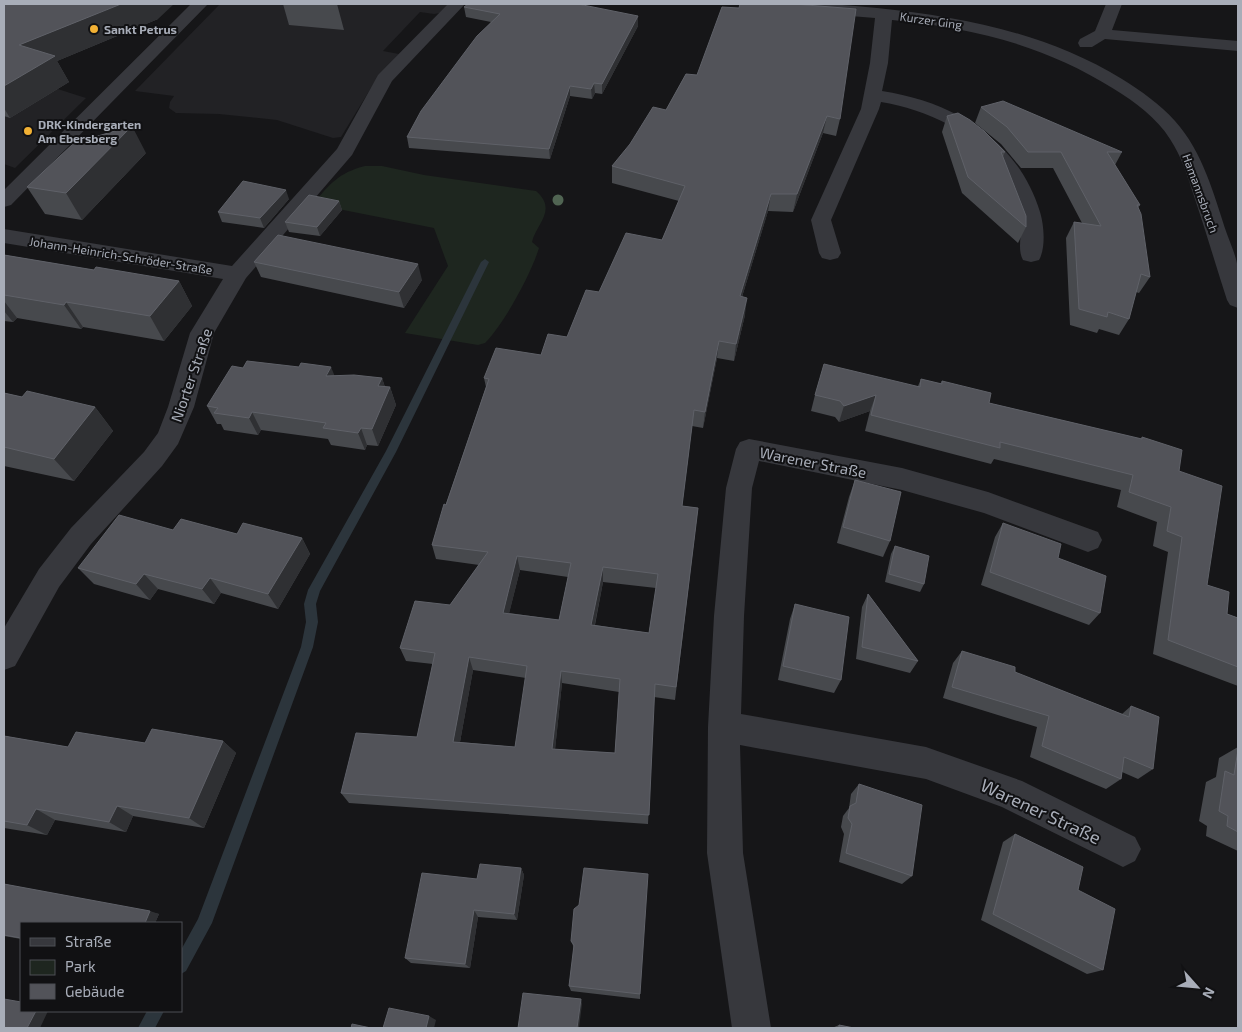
<svg xmlns="http://www.w3.org/2000/svg" width="1242" height="1032" viewBox="0 0 1242 1032" font-family="'Exo 2',sans-serif">
	<style>
		.built { fill: #222225 }
		.green { fill: #1e261f }
		.lines { fill: none; stroke-linecap: round; stroke-linejoin: round }
		.stream { fill: #2c353c; fill-rule: evenodd }
		.minor { fill: #37383d; fill-rule: evenodd }
		.tree { fill: #506452 }
		.wall { fill: #47494d; fill-rule: evenodd }
		.shaded-wall { fill: #2f3033 }
		.building { fill: #525359; stroke: #5f6168; fill-rule: evenodd }
		.poi-dot { fill: #f2b134; stroke: #111113; stroke-width: 2 }
		.labels { text-anchor: middle; dominant-baseline: central; stroke-width: 4; stroke-linejoin: round; paint-order: stroke }
		.far-street-label { font-size: 12px; fill: #a8adb8; stroke: #111113 }
		.far-poi-label { font-size: 12px; font-weight: bold; fill: #a8adb8; stroke: #111113; text-anchor: start }
		.street-label { font-size: 15px; fill: #a8adb8; stroke: #111113 }
		.near-street-label { font-size: 18px; fill: #a8adb8; stroke: #111113 }
	</style>
	<rect width="100%" height="100%" fill="#161618"/>
	<path class="built" d="M220,4H450L440,13L434,14L420,12L383,51L399,54L374,83L341,137L333,138L277,120L219,114L176,113L169,108L170,102L174,96L135,91Z
		M4,72L86,98L15,168L4,164Z"/>
	<path class="green" d="M365,166H382L424,175L536,191C558,210 536,224 532,242L539,248C531,274 504,324 485,343L478,345L405,333L448,266L434,228L313,204C330,184 338,173 365,166Z"/>
	<g class="lines">
		<path class="stream" d="M485,259L489,262L396,452L320,591L316,604L318,622L313,647L212,923L186,971L181,974V950L198,919L301,647L306,622L304,604L308,590L386,451L481,262Z
			M147,1011H164L155,1028H138Z"/>
		<path class="minor" d="M191,4H208L11,205L4,207V190Z
			M448,4H465L392,81L352,155L246,278L214,333L194,407L178,444L162,466L91,544L59,587L15,666L4,670V628L39,569L71,528L144,452L158,433L168,407L190,333L223,279L4,243V229L232,266L337,149L378,75Z
			M756,4C796,1 837,4 877,8C963,17 1047,33 1122,79C1141,91 1160,104 1175,121C1203,152 1214,195 1227,234C1231,245 1237,258 1238,270C1239,282 1238,295 1238,308L1230,305L1227,300C1216,266 1206,232 1195,199C1188,178 1182,157 1170,139C1157,118 1135,102 1114,89C1044,45 973,28 892,20L888,63L882,91C954,102 1018,140 1040,212C1044,225 1046,248 1039,260L1031,262L1023,260C1016,248 1024,229 1020,215C1016,201 1012,185 1004,172C977,133 926,109 881,102L879,109L831,220L841,253L838,258L830,260L822,258L819,253L811,220L861,109L870,63L875,18L764,9L758,7Z
			M1106,4H1122L1112,30L1238,41V51L1105,39L1092,47H1080L1078,43L1080,39L1095,31Z
			M749,439L902,468L988,492L1098,532L1102,540L1098,548L1088,552L984,513L902,490L759,461L752,488L744,616L741,714L926,747L1022,781L1135,837L1141,849L1135,861L1123,867L1002,807L926,779L740,745L743,853L771,1028H732L707,853L708,727L714,616L726,488L736,449L740,442Z"/>
	</g>
	<circle class="tree" cx="558" cy="200" r="5.5"/>
	<path class="wall" d="M4,4L158,19L57,61L69,82L10,118L4,116Z
		M283,4H337L344,30L289,25Z
		M464,7L638,26L602,94L595,93L592,99L570,96L550,159L409,148L407,137L491,22L466,17Z
		M686,74L840,119L836,136L823,133L793,212L768,211L742,297L745,315L734,361L717,358L703,428L692,426L682,506L698,508L675,700L654,697L648,824L349,803L341,793L417,737L433,664L406,661L400,648L450,605L479,565L436,559L432,545L486,387L484,378L541,355L567,337L599,292L662,240L679,201L612,183V166L666,110ZM520,570L568,577L559,620L509,613ZM603,582L656,588L649,633L595,625ZM473,670L526,678L515,747L460,742ZM562,683L619,692L615,753L555,749Z
		M981,107L1122,152L1115,165L1140,205L1138,208L1150,277L1139,293L1136,292L1129,319L1119,335L1099,329L1097,333L1070,325L1066,238L1074,222L1082,223L1053,168H1021L1001,144L975,123Z
		M947,116L1005,152L1003,157L1026,227L1018,243L962,193L942,132Z
		M146,153L82,220L45,214L27,187Z
		M289,199L264,228L222,222L218,212Z
		M339,201L342,210L320,236L289,232L285,222Z
		M4,255L94,270L179,281L192,306L164,341L83,327L81,329L17,318L13,322L4,321Z
		M254,262L422,280L404,308L261,277Z
		M335,376L382,378L385,387H390L396,405L378,446L367,445L365,450L331,445L328,439L261,430L258,435L224,430L221,424H217L207,406Z
		M921,379L940,384L942,381L989,403L1141,439L1142,437L1179,471L1207,585L1227,614L1238,618V686L1153,654L1168,552L1153,546L1157,522L1117,507L1121,490L994,459L991,464L865,431L870,411L839,422L835,417L811,411L815,395L918,386Z
		M4,393L22,397L95,407L113,431L74,481L4,466Z
		M855,480L890,541L883,557L837,543L849,497Z
		M1003,523L1058,558L1100,613L1089,625L981,585L995,537Z
		M173,530L302,538L310,554L278,609L221,593L214,604L158,589L150,600L94,584L78,568Z
		M895,546L924,584L920,592L885,582L891,554Z
		M868,594L918,661L910,673L856,659L862,607Z
		M795,604L841,680L834,693L778,680L790,619Z
		M962,651L1015,672L1122,714L1131,706L1153,769L1138,779L1122,772L1121,779L1106,789L1030,757L1037,727L943,698L953,663Z
		M4,736L68,747L145,743L223,741L236,753L204,828L133,816L126,832L55,820L47,835L4,828Z
		M1238,747V851L1206,836L1207,826L1199,821L1206,782L1216,777L1219,758Z
		M859,784L912,876L902,884L839,862L844,834L841,827L843,816L849,808L851,794Z
		M1015,834L1078,890L1103,970L1087,974L981,920L1003,842Z
		M521,868L524,875L517,920L478,917L470,968L411,963L405,958L477,879Z
		M4,884L159,914L155,923H21V939L4,936Z
		M571,941L640,994V999L571,991L569,986L574,948Z
		M839,1025L854,1028H832Z"/>
	<path class="shaded-wall" d="M121,4H174L158,19L57,61L69,82L10,118L4,108V86L19,45Z
		M638,16V26L602,94V84Z
		M594,83L595,93L592,99L591,89Z
		M570,86V96L550,159L549,149Z
		M827,116L823,133L793,212L797,194Z
		M132,126L146,153L82,220L66,193Z
		M286,190L289,199L264,228L260,218Z
		M771,194L768,211L737,313L740,296Z
		M339,201L342,210L320,236L317,227Z
		M418,264L422,280L404,308L399,292Z
		M179,281L192,306L164,341L150,316Z
		M747,298L745,315L734,361L736,344Z
		M4,301L17,318L13,322L4,311Z
		M66,302L83,327L81,329L64,305Z
		M719,341L717,358L703,428L705,412Z
		M331,367L338,384L326,376Z
		M382,378L387,394L390,387L396,405L378,446L372,429L378,386Z
		M876,395L870,411L839,422L844,406Z
		M95,407L113,431L74,481L54,459Z
		M252,412L261,430L258,435L249,418Z
		M361,428L367,445L365,450L358,433Z
		M302,538L310,554L278,609L268,594Z
		M517,556L520,570L506,626L503,613Z
		M603,567V582L592,638L591,625Z
		M144,574L158,589L150,600L136,584Z
		M210,578L221,593L214,604L202,589Z
		M469,657L473,670L458,753L453,742Z
		M561,671L562,683L554,760L552,749Z
		M223,741L236,753L204,828L189,818Z
		M117,806L133,816L126,832L109,822Z
		M36,809L55,820L47,835L27,825Z
		M521,868L524,875L517,920L514,914Z
		M474,910L478,917L470,968L465,964Z
		M150,911L159,914L155,923H145Z
		M581,999L582,1004L579,1028H577Z
		M36,1011H48L40,1028H27Z
		M429,1016L436,1020L434,1028H426Z"/>
	<path class="building" d="M4,4H121L19,45L55,56L4,86Z
		M468,4H578L638,16L602,84L594,83L591,89L570,86L549,149L407,137L421,111L459,60L477,36L500,14L464,7Z
		M740,4H794L856,9L840,119L827,116L797,194H771L740,296L747,298L736,344L719,341L705,412L694,410L682,506L698,508L676,687L655,684L649,815L341,793L356,733L417,737L435,653L400,648L415,601L450,605L488,552L432,545L444,504L446,505L489,379L484,378L496,348L541,355L548,334L567,337L586,290L599,292L626,233L662,240L685,186L612,166L630,144L653,107L666,110L686,74L697,75L722,7L739,8ZM517,556L571,563L559,620L503,613ZM603,567L658,574L649,633L591,625ZM469,657L527,666L515,747L453,742ZM561,671L620,679L615,753L552,749Z
		M1003,101L1122,152H1107L1140,205H1137L1141,214L1150,277L1141,274L1129,319L1108,312L1107,317L1079,309L1074,222L1101,226L1061,152H1028L1007,127L981,107Z
		M958,113L970,120L984,131L1005,152H1001L1026,216V227L968,177L947,116Z
		M132,126L66,193L27,187L74,143Z
		M243,181L286,190L260,218L218,212Z
		M309,195L339,201L317,227L285,222Z
		M278,235L418,264L399,292L254,262Z
		M4,255L94,270L96,267L179,281L150,316L66,302L64,305L4,295Z
		M247,361L299,367L301,363L331,367L326,376L354,375L382,378L378,386L390,387L372,429L361,428L358,433L323,428L326,423L252,412L249,418L214,413L218,408L207,406L232,366L243,368Z
		M824,364L920,387L921,379L942,384V381L991,393L989,403L1142,439V437L1182,450L1179,471L1222,486L1207,585L1229,592L1227,614L1238,618V667L1168,640L1182,537L1167,531L1171,507L1129,492L1133,475L1000,442V448L871,415L876,395L844,406L840,401L815,395Z
		M27,391L95,407L54,459L4,447V393L22,397Z
		M855,480L901,492L890,541L843,527Z
		M119,515L173,530L181,519L237,534L243,523L302,538L268,594L210,578L202,589L144,574L136,584L78,568Z
		M1003,523L1061,544L1058,558L1106,576L1100,613L990,572Z
		M895,546L929,556L924,584L889,574Z
		M868,594L918,661L862,647Z
		M795,604L849,617L841,680L783,666Z
		M962,651L1015,667V672L1129,717L1131,706L1159,717L1153,769L1124,757L1121,779L1042,746L1049,716L952,687Z
		M152,729L223,741L189,818L117,806L109,822L36,809L27,825L4,821V736L68,747L76,732L145,743Z
		M1238,750V832L1227,826L1228,816L1219,811L1225,771L1234,775Z
		M859,784L922,805L912,876L846,853L852,824L848,818L850,806L856,803Z
		M1015,834L1083,867L1078,890L1115,909L1103,970L993,914Z
		M480,864L521,868L514,914L474,910L465,964L405,958L422,873L477,879Z
		M584,868L648,874L640,994L569,986L574,945L571,941L574,909L579,905Z
		M4,884L150,911L145,923H21V938L4,935Z
		M523,993L581,999L577,1028H518Z
		M4,999L21,1002V1011H36L27,1028H4Z
		M389,1008L429,1016L426,1028H383Z
		M352,1024L371,1028H351Z
		M839,1025L854,1028H839Z"/>
	<g class="poi-dot">
		<circle cx="94" cy="29" r="5"/>
		<circle cx="28" cy="131" r="5"/>
	</g>
	<g class="labels">
		<g class="far-street-label">
			<text transform="translate(931 20) rotate(8)">Kurzer Ging</text>
			<text transform="translate(1201 193) rotate(70)">Hamannsbruch</text>
			<text transform="translate(121 255) rotate(9)">Johann-Heinrich-Schröder-Straße</text>
		</g>
		<g class="far-poi-label">
			<text x="104" y="29">Sankt Petrus</text>
			<text x="38" y="124">DRK-Kindergarten<tspan x="38" dy="14">Am Ebersberg</tspan></text>
		</g>
		<g class="street-label">
			<text transform="translate(191 375) rotate(-71)">Niorter Straße</text>
			<text transform="translate(813 462) rotate(11)">Warener Straße</text>
		</g>
		<g class="near-street-label">
			<text transform="translate(1041 811) rotate(25)">Warener Straße</text>
		</g>
	</g>
	<rect width="1242" height="1032" fill="none" stroke="#a8adb8" stroke-width="10"/>
	<rect x="20" y="922" width="162" height="90" fill="#111113" stroke="#4d4f55"/>
	<rect x="30" y="938" width="25" height="8" fill="#37383d" stroke="#4d4f55"/>
	<text x="65" y="947" font-size="15" fill="#a8adb8">Straße</text>
	<rect x="30" y="960" width="25" height="15" fill="#1e261f" stroke="#4d4f55"/>
	<text x="65" y="972" font-size="15" fill="#a8adb8">Park</text>
	<rect x="30" y="984" width="25" height="15" fill="#525359" stroke="#4d4f55"/>
	<text x="65" y="997" font-size="15" fill="#a8adb8">Gebäude</text>
	<g transform="translate(1197 987) rotate(117)" stroke="#111113" stroke-width="4" paint-order="stroke">
	<path d="M0-4L9 19L0 12L-9 19Z" fill="#a8adb8"/>
	<text y="-8" font-size="14" font-weight="bold" text-anchor="middle" fill="#a8adb8">N</text>
	</g>
</svg>
